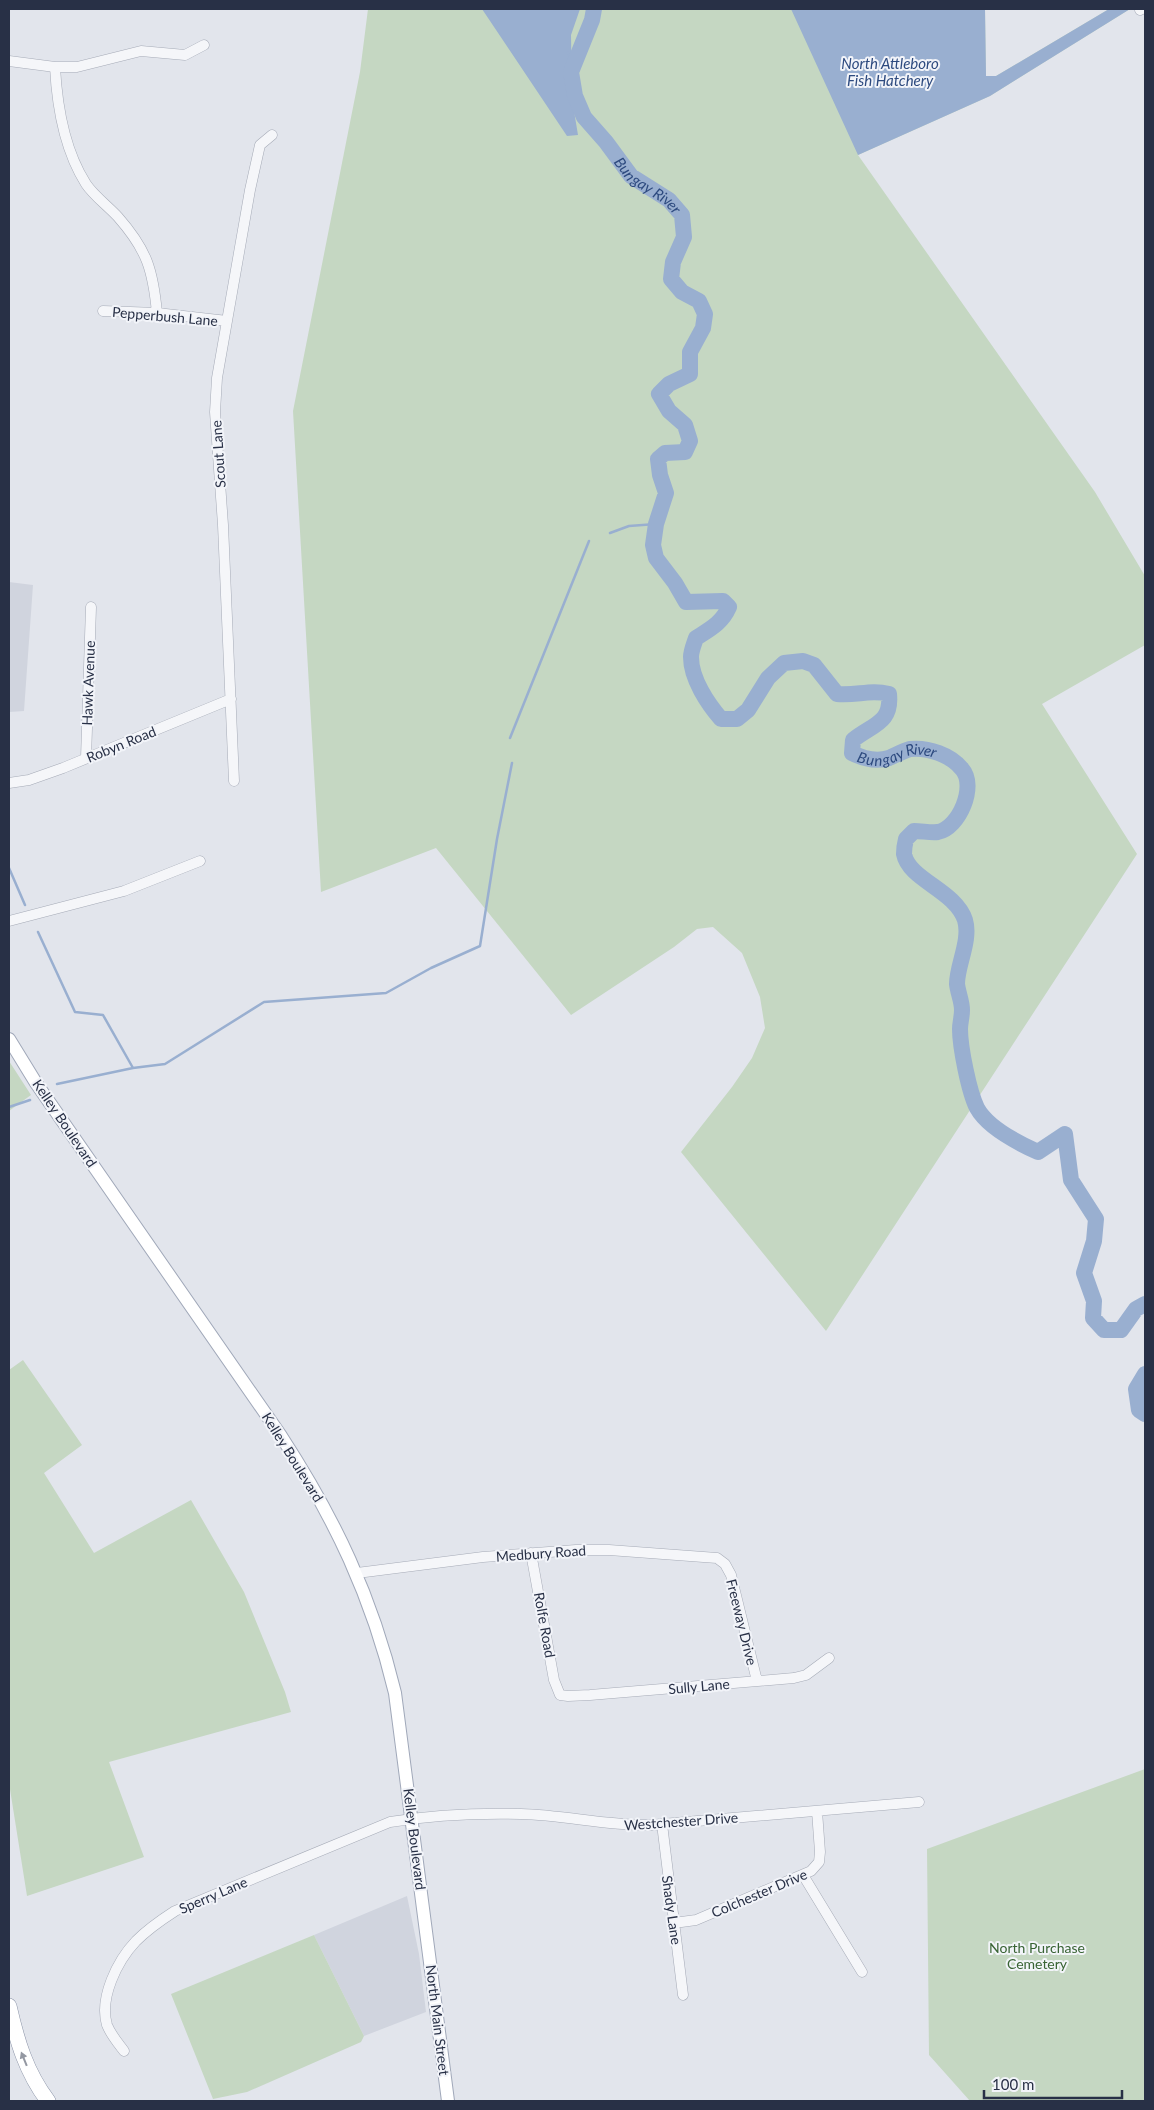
<svg xmlns="http://www.w3.org/2000/svg" width="1154" height="2110" viewBox="0 0 1154 2110" font-family="Lato,sans-serif">
	<style>
		.built { fill: #d0d4de }
		.green { fill: #c5d7c2 }
		.water { fill: #99afd0 }
		.lines { fill: none; stroke-linecap: round; stroke-linejoin: round }
		.stream { stroke: #99afd0; stroke-width: 2.5 }
		.river { stroke: #99afd0; stroke-width: 16 }
		.minor-casing { stroke: #a6abb7; stroke-width: 11 }
		.major-casing { stroke: #a0a8b9; stroke-width: 14 }
		.highway-casing { stroke: #8790a4; stroke-width: 16 }
		.minor { stroke: #f5f6f9; stroke-width: 10 }
		.major { stroke: #fff; stroke-width: 12 }
		.highway { stroke: #fff; stroke-width: 15 }
		.oneway { fill: #9498a2 }
		.labels { text-anchor: middle; dominant-baseline: central; stroke-width: 4; stroke-linejoin: round; paint-order: stroke }
		.street-label { font-size: 14px; fill: #283046; stroke: #f2f4f9 }
		.park-label { font-size: 14px; fill: #386333; stroke: #f2f4f9 }
		.water-label { font-size: 15px; font-style: italic; fill: #2d4a7f; stroke: #f2f4f9 }
	</style>
	<rect width="100%" height="100%" fill="#e2e5ec"/>
	<path class="built" d="M9,582L33,585L24,711L9,712Z
		M407,1896L419,1954L426,2012L364,2036L314,1935Z"/>
	<path class="green" d="M368,9H985L986,76H996L1109,9H1130L990,96L858,155L1095,492L1145,576V645L1042,704L1137,854L826,1331L681,1152L732,1087L752,1058L765,1028L760,997L742,953L713,927L697,929L674,947L571,1015L436,848L321,892L293,411L360,72Z
		M9,1061L31,1095L9,1111Z
		M23,1360L82,1445L44,1473L94,1553L191,1500L244,1592L285,1692L291,1712L109,1762L144,1857L27,1896L9,1783V1370Z
		M1145,1769V2101H970L929,2055L927,1849Z
		M314,1935L364,2036L361,2042L247,2092L213,2099L171,1994Z"/>
	<path class="water" d="M482,9H580L571,35L572,99L578,135L567,136Z
		M791,9H985L986,76H996L1109,9H1130L990,96L858,155Z"/>
	<g class="lines">
		<path class="stream" d="M568,53L577,55
			M610,533L629,526L656,524
			M510,738L589,541
			M9,868L25,905
			M38,932L75,1012L103,1015L133,1068L165,1064L264,1002L386,993L431,968L480,946L497,839L512,763
			M57,1084L133,1068
			M9,1107L30,1100"/>
		<g class="river">
			<path id="s1" d="M594,9L592,20L571,72L575,96L584,117L606,142L631,176L669,200L682,215L684,237L673,262L671,279L682,292L699,301L705,314L703,328L690,352V374L669,384L659,394L669,411L685,425L690,441L685,452L665,453L658,459L660,475L666,493L656,524L653,545L656,558L675,583L686,602L723,601L729,607C722,623 710,629 696,638C694,644 691,651 691,657C691,679 708,704 721,719H737L748,710L768,678L784,663L803,661L814,665L837,694C857,696 870,689 889,694C892,723 873,724 853,740L852,753C864,759 876,762 889,758C896,755 903,751 910,749C928,747 951,755 962,769C977,786 959,828 938,832C931,833 922,831 914,831L906,839C905,843 904,850 904,854C909,880 955,890 965,920C971,940 957,965 957,984C958,993 962,1001 962,1010C962,1017 960,1023 960,1029C960,1047 969,1092 977,1108C988,1128 1018,1143 1038,1152L1065,1134L1071,1180L1096,1219L1094,1241L1084,1273L1094,1301L1093,1318L1104,1330H1121L1136,1309L1145,1304"/>
			<path d="M1145,1374L1136,1389L1139,1410L1145,1414"/>
		</g>
		<defs>
			<path id="minor" d="M1140,10L1142,9
				M9,61L55,67H77L141,51L185,55L204,45
				M55,67C57,106 65,151 86,184C94,196 108,206 118,217C147,250 153,270 157,313
				M103,311L157,313L227,321
				M86,758L91,607
				M234,781L223,525L215,412L217,378L250,190L260,145L272,135
				M9,783L29,780L63,768L231,699
				M9,921L124,891L200,861
				M531,1553L554,1680L560,1695L568,1696L590,1695L794,1678L806,1675L829,1658
				M357,1573L483,1557L576,1550H609L717,1558L725,1564L731,1575L757,1681
				M662,1824L683,1995
				M803,1875L862,1972
				M674,1923L696,1920L811,1871L819,1862L820,1852L817,1811
				M124,2051C118,2043 111,2035 107,2025C99,1998 117,1961 136,1941C148,1929 161,1920 175,1911L390,1822C433,1815 478,1813 521,1814C565,1815 607,1826 651,1825L919,1802"/>
			<path id="major" d="M9,1039L36,1083L281,1436C335,1519 372,1597 395,1693L448,2101"/>
			<path id="highway" d="M9,2006C17,2041 26,2072 48,2101"/>
		</defs>
		<use href="#minor" class="minor-casing"/>
		<use href="#major" class="major-casing"/>
		<use href="#highway" class="highway-casing"/>
		<use href="#minor" class="minor"/>
		<use href="#major" class="major"/>
		<use href="#highway" class="highway"/>
	</g>
	<defs><path id="oneway-solid" d="M-6-.8H1V-3.2L6.5 0L1 3.2V.8H-6Z" transform="scale(1.25)"/></defs>
	<use class="oneway" href="#oneway-solid" transform="translate(24 2059) rotate(-112)"/>
	<g class="labels">
		<g class="street-label">
			<text transform="translate(165 316) rotate(5)">Pepperbush Lane</text>
			<text transform="translate(218 454) rotate(-94)">Scout Lane</text>
			<text transform="translate(88 683) rotate(-88)">Hawk Avenue</text>
			<text transform="translate(121 744) rotate(-22)">Robyn Road</text>
			<text transform="translate(65 1123) rotate(56)">Kelley Boulevard</text>
			<text transform="translate(293 1457) rotate(58)">Kelley Boulevard</text>
			<text transform="translate(541 1553) rotate(-4)">Medbury Road</text>
			<text transform="translate(742 1622) rotate(76)">Freeway Drive</text>
			<text transform="translate(545 1625) rotate(80)">Rolfe Road</text>
			<text transform="translate(699 1686) rotate(-5)">Sully Lane</text>
			<text transform="translate(681 1821) rotate(-4)">Westchester Drive</text>
			<text transform="translate(415 1839) rotate(83)">Kelley Boulevard</text>
			<text transform="translate(759 1893) rotate(-23)">Colchester Drive</text>
			<text transform="translate(213 1895) rotate(-23)">Sperry Lane</text>
			<text transform="translate(672 1910) rotate(82)">Shady Lane</text>
			<text transform="translate(438 2020) rotate(83)">North Main Street</text>
		</g>
		<g class="park-label">
			<text x="1037" y="1947">North Purchase<tspan x="1037" dy="16">Cemetery</tspan></text>
		</g>
		<g class="water-label">
			<text x="890" y="63">North Attleboro<tspan x="890" dy="17">Fish Hatchery</tspan></text>
			<text stroke="none"><textPath href="#s1" startOffset="209">Bungay River</textPath></text>
			<text stroke="none"><textPath href="#s1" startOffset="1242">Bungay River</textPath></text>
		</g>
	</g>
	<rect width="1154" height="2110" fill="none" stroke="#283046" stroke-width="20"/>
	<path d="M984 2090v8h138v-8" fill="none" stroke="#283046" stroke-width="2.5"/>
	<text x="992" y="2090" font-size="15" fill="#283046" stroke="#f2f4f9" stroke-width="4" paint-order="stroke">100 m</text>
</svg>
